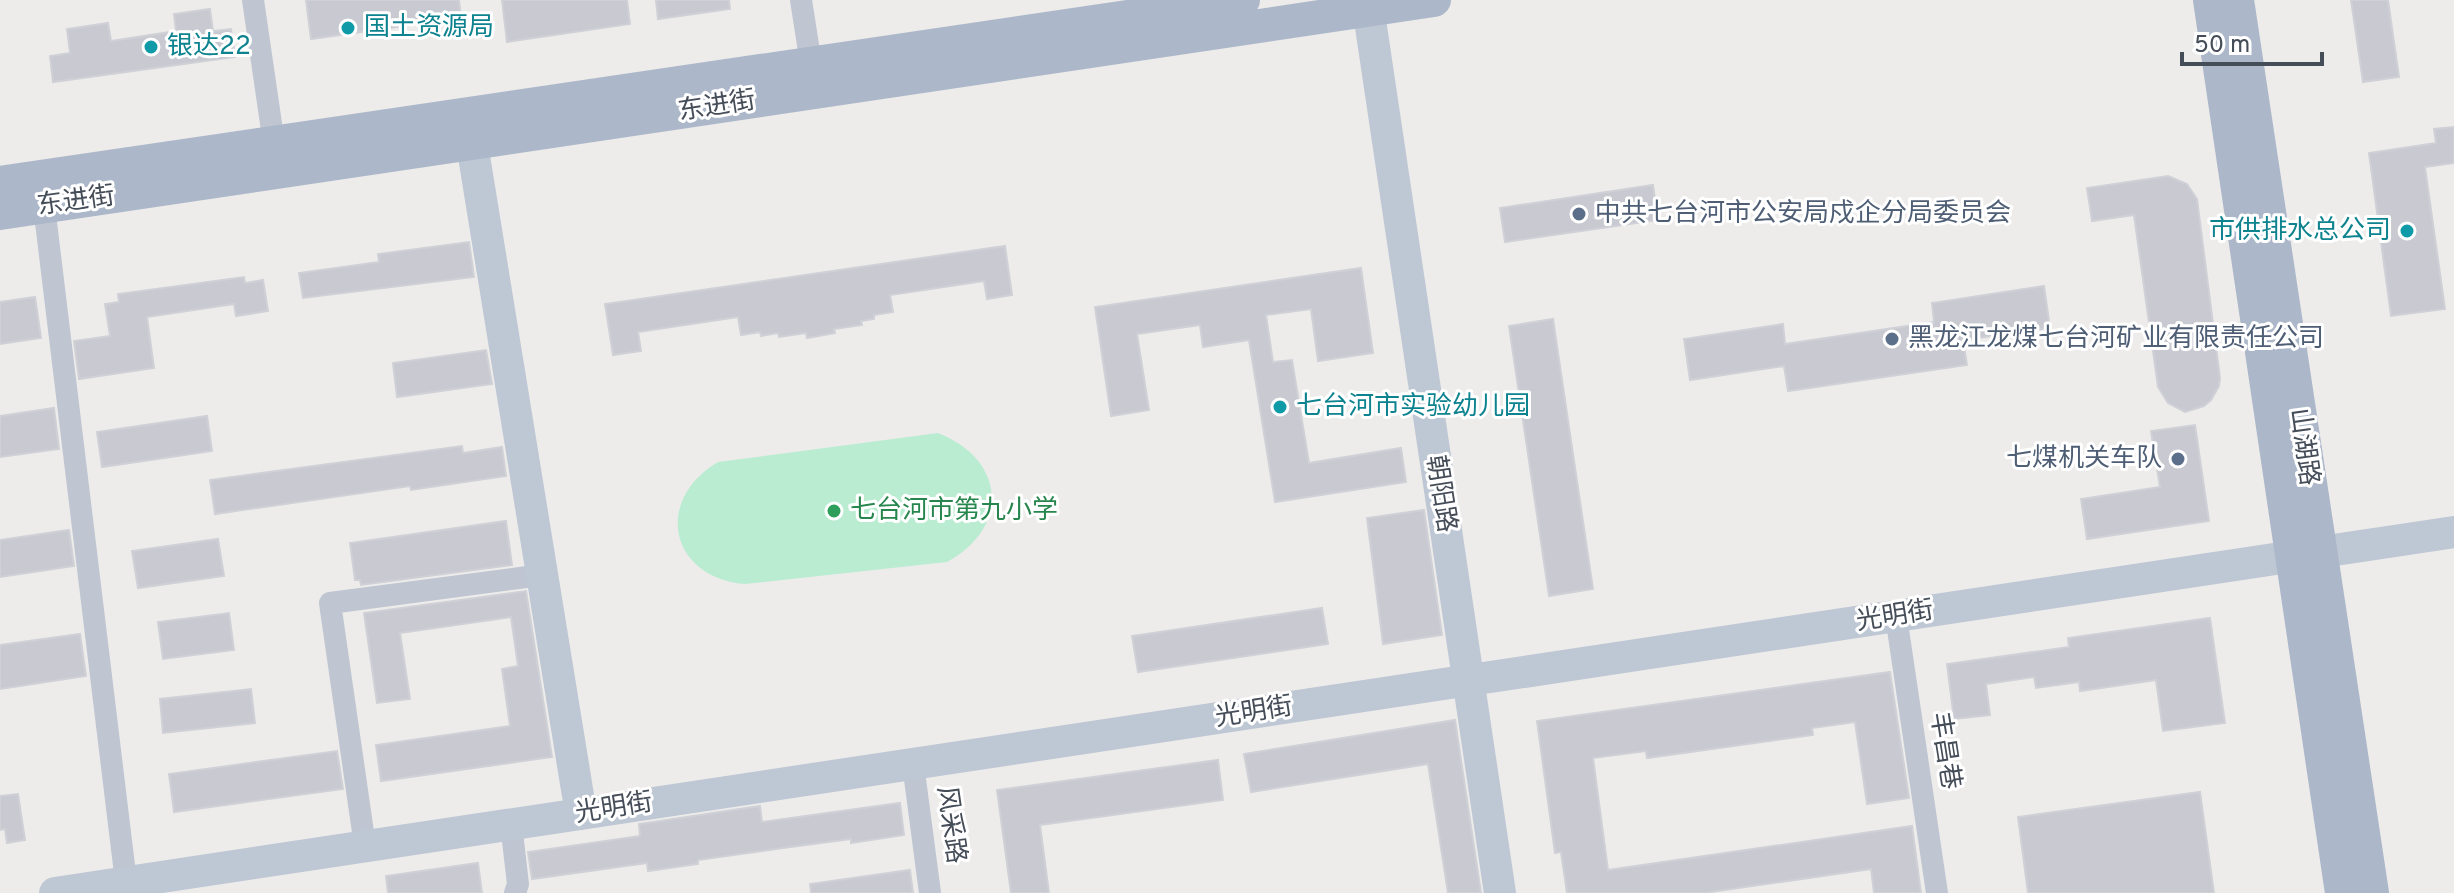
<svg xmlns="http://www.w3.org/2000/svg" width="2454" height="893" viewBox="0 0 2454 893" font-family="Overpass,'Noto Sans SC',sans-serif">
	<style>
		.green { fill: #baecd2 }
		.building { fill: #c9cad1; stroke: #cfd1d7; stroke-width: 2 }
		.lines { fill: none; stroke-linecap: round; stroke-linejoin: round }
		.street { stroke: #bfc6d1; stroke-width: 22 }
		.secondary { stroke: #bec7d4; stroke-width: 32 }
		.primary { stroke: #acb8ca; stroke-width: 34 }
		.culture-dot { fill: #0f9aa8; stroke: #fff; stroke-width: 3 }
		.service-dot { fill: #5c6f8a; stroke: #fff; stroke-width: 3 }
		.leisure-dot { fill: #2e9e5b; stroke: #fff; stroke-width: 3 }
		.labels { text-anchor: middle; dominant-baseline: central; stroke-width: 6; stroke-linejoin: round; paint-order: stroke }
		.culture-label { font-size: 26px; fill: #0d838f; stroke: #fff; text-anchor: start }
		.street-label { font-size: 26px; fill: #454d58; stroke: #fff }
		.service-label { font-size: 26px; fill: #4e5e75; stroke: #fff; text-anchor: start }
		.leisure-label { font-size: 26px; fill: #27864d; stroke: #fff; text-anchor: start }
	</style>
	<rect width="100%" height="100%" fill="#eeeceb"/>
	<path class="green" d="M938,433C1005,459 1011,527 947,562L745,584C670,578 653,500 718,462Z"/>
	<path class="building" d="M306,0H459L461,18L311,39Z
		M502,0H627L630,24L507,42Z
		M656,0H729L730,9L658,19Z
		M2351,0H2388L2399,77L2363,82Z
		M210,9L213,31L231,29L235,57L53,82L50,56L70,53L67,29L108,23L111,41L176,31L174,14Z
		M2454,127V163L2425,167L2445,309L2391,316L2369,153L2436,143L2434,129Z
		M2168,176L2187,184L2197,199L2220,378L2219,386L2211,400L2204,406L2185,412L2168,403L2158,387L2134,215L2092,221L2087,188Z
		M1653,185L1658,220L1505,242L1500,208Z
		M469,242L474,277L303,298L299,273L379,262L378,254Z
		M1005,246L1012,295L987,299L984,281L890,295L893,312L874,315V319L861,321L862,325L834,329L835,333L807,338L806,333L779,337L778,333L761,336L760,332L741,335L738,317L638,332L641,351L613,355L605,304Z
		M1361,268L1373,353L1318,361L1311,309L1266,315L1273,362L1292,360L1309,463L1401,448L1406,482L1275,502L1249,340L1203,347L1200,325L1137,334L1149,410L1111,416L1095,307Z
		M244,277L245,283L263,280L268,311L236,316L234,304L147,317L154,368L79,379L74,341L110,336L105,304L119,302L118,294Z
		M2044,286L2050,328L1963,340L1967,365L1788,391L1784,366L1690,380L1684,339L1783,324L1785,344L1934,322L1932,303Z
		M35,297L41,338L0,344V302Z
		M1553,319L1593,589L1549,596L1509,326Z
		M486,350L492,384L397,397L393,363Z
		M54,408L59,449L0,457V416Z
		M207,416L212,451L102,467L97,432Z
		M2195,425L2209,521L2087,539L2081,499L2160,487L2151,431Z
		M462,446L463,453L502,447L506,476L411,490L410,486L215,514L210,480Z
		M1424,510L1442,635L1383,644L1367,518Z
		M506,521L512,565L361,585L360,580H355L350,543Z
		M69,530L74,566L0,577V540Z
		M218,539L224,576L138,588L132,551Z
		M526,591L552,757L381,781L376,745L510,726L502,669L518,666L511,617L400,633L410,699L377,703L364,613Z
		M1322,608L1328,644L1138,672L1132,636Z
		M229,613L234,650L163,659L158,622Z
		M2210,618L2225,723L2163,731L2156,680L2080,691L2079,682L2036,688L2034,677L1986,684L1990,715L1954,719L1947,664L2069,647L2068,638Z
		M80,634L86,676L0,689V645Z
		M1890,672L1909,798L1867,804L1855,722L1812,728L1813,735L1647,758L1646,751L1593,758L1608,870L1912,826L1921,893H1874L1871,869L1704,893H1567L1561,852L1555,853L1537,721Z
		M251,689L255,723L163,733L160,699Z
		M1455,720L1481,893H1448L1428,764L1251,792L1244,754Z
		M337,751L343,789L174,812L169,774Z
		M1218,760L1223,800L1040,825L1049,893H1011L997,790Z
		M2200,792L2214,893H2028L2018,817Z
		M18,794L25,840L7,843L5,829L0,830V796Z
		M900,803L904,835L851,843V839L783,848L698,860V864L648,871L647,863L532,879L528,852L640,836L639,824L760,806L762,822Z
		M478,863L482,893H388L386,876Z
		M910,870L913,893H811L810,884Z"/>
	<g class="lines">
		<path class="street" d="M253,0L274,144
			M801,0L811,64
			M44,206L126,882
			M1896,616L1937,893
			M913,764L930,893
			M511,824L518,884L515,893
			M365,846L330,603L542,575"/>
		<path class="secondary" d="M1367,0L1500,893
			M472,144L581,814
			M55,893L2454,532"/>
		<path class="primary" d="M2210,0L2342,893
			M2237,0L2372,893
			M0,183L1243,0
			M0,213L1434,0"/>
	</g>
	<g class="culture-dot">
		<circle cx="348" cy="28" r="8"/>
		<circle cx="151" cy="47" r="8"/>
		<circle cx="2407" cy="231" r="8"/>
		<circle cx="1280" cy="407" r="8"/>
	</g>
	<g class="service-dot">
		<circle cx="1579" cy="214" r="8"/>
		<circle cx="1892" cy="339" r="8"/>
		<circle cx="2178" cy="459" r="8"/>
	</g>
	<circle class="leisure-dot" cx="834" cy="511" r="8"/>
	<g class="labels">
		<g class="culture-label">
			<text x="364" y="28">国土资源局</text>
			<text x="167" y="47">银达22</text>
			<text x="2391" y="231" text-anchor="end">市供排水总公司</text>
			<text x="1296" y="407">七台河市实验幼儿园</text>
		</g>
		<g class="street-label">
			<text transform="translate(717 107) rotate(-9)">东进街</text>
			<text transform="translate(76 202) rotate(-8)">东进街</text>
			<text transform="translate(2303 447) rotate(82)">山湖路</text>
			<text transform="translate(1440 494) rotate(81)">朝阳路</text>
			<text transform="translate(1895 617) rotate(-9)">光明街</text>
			<text transform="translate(1254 713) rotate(-9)">光明街</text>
			<text transform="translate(1944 751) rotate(81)">丰昌巷</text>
			<text transform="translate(614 809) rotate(-9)">光明街</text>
			<text transform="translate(950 825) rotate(82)">风采路</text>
		</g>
		<g class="service-label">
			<text x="1595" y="214">中共七台河市公安局戍企分局委员会</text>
			<text x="1908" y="339">黑龙江龙煤七台河矿业有限责任公司</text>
			<text x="2162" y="459" text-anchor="end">七煤机关车队</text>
		</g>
		<g class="leisure-label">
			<text x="850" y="511">七台河市第九小学</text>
		</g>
	</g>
	<path d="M2182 52v12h140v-12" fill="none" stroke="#454d58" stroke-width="4"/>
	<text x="2194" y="52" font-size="24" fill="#454d58" stroke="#ffffff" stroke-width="6" paint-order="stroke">50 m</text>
</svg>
